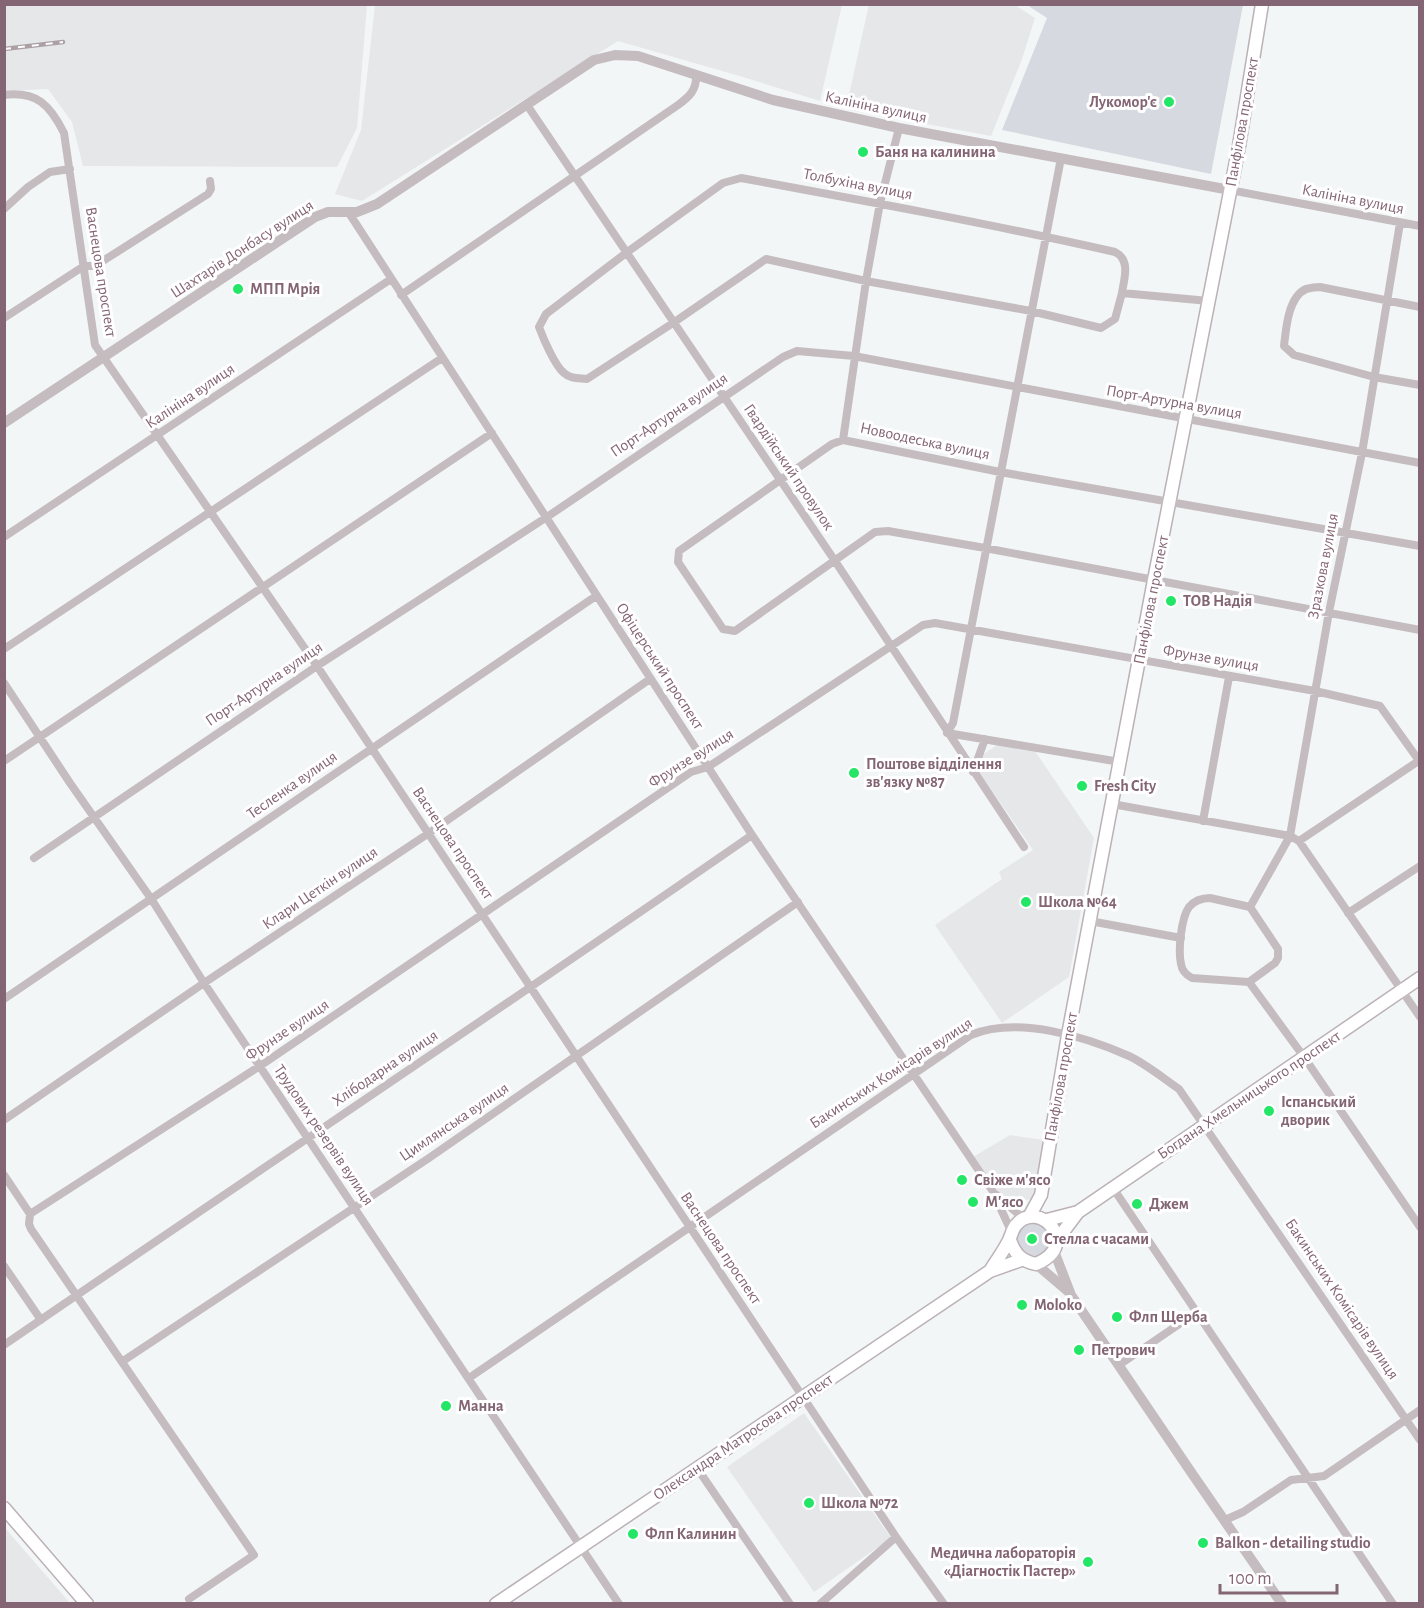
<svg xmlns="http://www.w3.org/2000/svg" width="1424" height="1608" viewBox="0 0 1424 1608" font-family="'Alegreya Sans',sans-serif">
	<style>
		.built { fill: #e6e7e8 }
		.green { fill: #d7d9e0 }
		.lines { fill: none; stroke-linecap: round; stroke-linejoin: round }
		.secondary-casing { stroke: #bbb1b6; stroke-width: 15 }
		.minor { stroke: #c5bcc0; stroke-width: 8 }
		.tertiary { stroke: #c5bcc0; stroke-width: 10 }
		.secondary { stroke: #fff; stroke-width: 12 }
		.rail-casing { stroke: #aca0a5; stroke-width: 4.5 }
		.rail { stroke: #fff; stroke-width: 2; stroke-dasharray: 7; stroke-linecap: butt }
		.poi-dot { fill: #23e667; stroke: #fff; stroke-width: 2 }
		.labels { text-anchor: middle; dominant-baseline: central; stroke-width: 6; stroke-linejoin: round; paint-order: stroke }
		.poi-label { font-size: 16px; font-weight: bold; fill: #846573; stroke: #fff; text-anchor: start }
		.street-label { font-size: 16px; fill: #846573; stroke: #fff }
	</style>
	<rect width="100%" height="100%" fill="#f3f6f6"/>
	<path class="built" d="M869,4L1015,5L1035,18L1022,59L991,136L850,110L847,104Z
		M4,5H367L357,128L337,167L83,166L72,122L48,89L5,91Z
		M375,5H842L820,101L743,77L618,41L362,201L335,194L361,130Z
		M1000,743L1035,751L1094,838L1069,977L1002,1023L935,925L1002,879L999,872L1033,850L972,762Z
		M1010,1135L1044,1140L1033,1199L1008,1202L998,1192L973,1157Z
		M804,1413L891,1538L814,1592L727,1467Z
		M5,1528L70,1603H5Z"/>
	<path class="green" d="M1027,5H1243L1211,174L1002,130L1047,18Z
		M1016 1240a17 17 0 1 1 34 0a17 17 0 1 1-34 0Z"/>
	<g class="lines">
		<defs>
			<path id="secondary" d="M1029,1217L1041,1195L1068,1035L1154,580L1239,146L1262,4
				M1047,1220L1078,1212
				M1057,1240L1078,1212L1420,978
				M990,1271C996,1261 1003,1252 1008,1242C1011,1237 1012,1230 1016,1225C1038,1198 1083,1244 1036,1264C1021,1261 1015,1254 1010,1240
				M4,1508L87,1604
				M496,1604L990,1271L1021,1260"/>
		</defs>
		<use href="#secondary" class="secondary-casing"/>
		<path class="minor" d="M4,95C37,91 50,105 64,133L95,345L317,666L896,1537L944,1604
			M527,105L835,561L1024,847
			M1061,158L953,723L947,733L1120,762
			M1230,190L1420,226
			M4,209L28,187L50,172L70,169
			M349,213L752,835L992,1190L1012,1233
			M1122,293L1115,319L1101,328L1031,311L866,281L766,259L673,323L587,379C579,378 570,379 564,373C555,366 543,338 539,327L546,314L626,253L723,183L741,178C866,201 991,224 1115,252C1131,260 1124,279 1122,293L1209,301
			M401,295L678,105C689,97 697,90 696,75
			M1420,307L1320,287C1316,287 1310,288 1306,289C1288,297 1286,329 1284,346L1294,355L1374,377L1420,385
			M4,318L84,266H95L208,194L211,189L210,181
			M843,440L866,281L880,203L899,128
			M4,537L391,279
			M1420,546L1000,472L843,440L832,444L679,551L678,562L723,629L735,631L875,532L888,531L985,548L1420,630
			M4,649L442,358
			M4,683L70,783L152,900L204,983L619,1604
			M4,761L492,433
			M973,772L985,739
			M1112,804L1290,836L1299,841L1420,1017
			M1203,821L1229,677
			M1299,841L1420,760
			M34,858L317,666L547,517L783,357L797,351L854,356L1420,463
			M1210,898L1250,907L1278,949V958L1275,963L1249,982L1192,978C1186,975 1182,971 1181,964C1178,951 1181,918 1189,907C1194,901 1202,898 1210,898Z
			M1250,907L1290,836L1329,612L1362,453L1400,223
			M1348,913L1420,866
			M1090,921L1181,938
			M1249,982L1304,1057L1420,1227
			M4,999L596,596
			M4,1120L204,983L429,833L650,679
			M4,1175L30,1214L29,1224L31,1229L254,1555L189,1599
			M1113,1188L1393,1604
			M994,1193L1024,1219
			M30,1214L260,1066L691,772L708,767L923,625L935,623L1315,691L1380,706L1420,762
			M4,1266L41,1320
			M4,1345C253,1174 504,1007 752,835
			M123,1361L429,1158L798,902
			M1119,1365L1197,1312
			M469,1378L971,1035C1017,1016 1084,1036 1129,1056C1146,1064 1163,1078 1179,1089L1420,1440
			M697,1468L790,1604
			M1225,1520L1243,1512L1291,1480L1324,1476L1420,1410
			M820,1604L896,1537"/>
		<path class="tertiary" d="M4,423L315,217L328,212H357L377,204L594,60L615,55L638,56L773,100L899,128L1230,190
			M1054,1251L1071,1295L1193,1475L1282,1604
			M1036,1264L1070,1293"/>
		<use href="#secondary" class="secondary"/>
		<defs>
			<path id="rail" d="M4,49L63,42"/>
		</defs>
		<use href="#rail" class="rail-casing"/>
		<use href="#rail" class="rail"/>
	</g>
	<g class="poi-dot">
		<circle cx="1169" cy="102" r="6"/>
		<circle cx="863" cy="152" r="6"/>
		<circle cx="238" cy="289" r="6"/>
		<circle cx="1171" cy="601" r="6"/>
		<circle cx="854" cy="773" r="6"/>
		<circle cx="1082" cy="786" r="6"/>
		<circle cx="1026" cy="902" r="6"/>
		<circle cx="1269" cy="1111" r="6"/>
		<circle cx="962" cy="1180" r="6"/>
		<circle cx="973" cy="1202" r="6"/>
		<circle cx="1137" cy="1204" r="6"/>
		<circle cx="1032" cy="1239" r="6"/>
		<circle cx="1022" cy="1305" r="6"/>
		<circle cx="1117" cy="1317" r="6"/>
		<circle cx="1079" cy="1350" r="6"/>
		<circle cx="446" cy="1406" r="6"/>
		<circle cx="809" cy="1503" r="6"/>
		<circle cx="633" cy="1534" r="6"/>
		<circle cx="1203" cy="1543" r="6"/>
		<circle cx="1088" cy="1562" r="6"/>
	</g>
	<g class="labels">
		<g class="poi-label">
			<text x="1157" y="102" text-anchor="end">Лукомор'є</text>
			<text x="875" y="152">Баня на калинина</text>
			<text x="250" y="289">МПП Мрія</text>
			<text x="1183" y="601">ТОВ Надія</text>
			<text x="866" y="764">Поштове відділення<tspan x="866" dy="18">зв'язку №87</tspan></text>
			<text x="1094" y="786">Fresh City</text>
			<text x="1038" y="902">Школа №64</text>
			<text x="1281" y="1102">Іспанський<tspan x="1281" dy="18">дворик</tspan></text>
			<text x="974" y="1180">Свіже м'ясо</text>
			<text x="985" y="1202">М'ясо</text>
			<text x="1149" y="1204">Джем</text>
			<text x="1044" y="1239">Стелла с часами</text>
			<text x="1034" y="1305">Moloko</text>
			<text x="1129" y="1317">Флп Щерба</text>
			<text x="1091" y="1350">Петрович</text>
			<text x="458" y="1406">Манна</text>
			<text x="821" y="1503">Школа №72</text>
			<text x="645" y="1534">Флп Калинин</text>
			<text x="1215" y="1543">Balkon - detailing studio</text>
			<text x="1076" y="1553" text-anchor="end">Медична лабораторія<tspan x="1076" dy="18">«Діагностік Пастер»</tspan></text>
		</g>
		<g class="street-label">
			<text transform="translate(876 107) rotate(12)">Калініна вулиця</text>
			<text transform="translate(1242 122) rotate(-80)">Панфілова проспект</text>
			<text transform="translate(858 184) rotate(11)">Толбухіна вулиця</text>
			<text transform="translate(1353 199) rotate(11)">Калініна вулиця</text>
			<text transform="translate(242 249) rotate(-33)">Шахтарів Донбасу вулиця</text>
			<text transform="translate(101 272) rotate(81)">Васнецова проспект</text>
			<text transform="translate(190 396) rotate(-34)">Калініна вулиця</text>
			<text transform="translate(1174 402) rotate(10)">Порт-Артурна вулиця</text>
			<text transform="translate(669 415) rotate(-34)">Порт-Артурна вулиця</text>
			<text transform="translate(925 441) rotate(12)">Новоодеська вулиця</text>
			<text transform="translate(789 467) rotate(56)">Гвардійський провулок</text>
			<text transform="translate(1323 566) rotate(-79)">Зразкова вулиця</text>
			<text transform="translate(1151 600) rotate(-79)">Панфілова проспект</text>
			<text transform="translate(1211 658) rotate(10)">Фрунзе вулиця</text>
			<text transform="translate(660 666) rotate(57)">Офіцерський проспект</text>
			<text transform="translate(264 684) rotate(-34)">Порт-Артурна вулиця</text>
			<text transform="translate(691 758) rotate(-32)">Фрунзе вулиця</text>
			<text transform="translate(292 785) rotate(-35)">Тесленка вулиця</text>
			<text transform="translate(453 843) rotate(56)">Васнецова проспект</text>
			<text transform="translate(320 888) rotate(-34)">Клари Цеткін вулиця</text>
			<text transform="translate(287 1030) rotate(-34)">Фрунзе вулиця</text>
			<text transform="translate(385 1068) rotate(-34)">Хлібодарна вулиця</text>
			<text transform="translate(891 1073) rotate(-33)">Бакинських Комісарів вулиця</text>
			<text transform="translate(1061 1077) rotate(-80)">Панфілова проспект</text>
			<text transform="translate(1249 1095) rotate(-34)">Богдана Хмельницького проспект</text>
			<text transform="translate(454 1122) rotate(-34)">Цимлянська вулиця</text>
			<text transform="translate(324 1135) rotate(56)">Трудових резервів вулиця</text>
			<text transform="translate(721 1248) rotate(56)">Васнецова проспект</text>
			<text transform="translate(1342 1299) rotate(56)">Бакинських Комісарів вулиця</text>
			<text transform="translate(743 1437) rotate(-34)">Олександра Матросова проспект</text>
		</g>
	</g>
	<rect width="1424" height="1608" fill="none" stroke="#846573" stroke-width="12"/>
	<path d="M1220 1584v9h117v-9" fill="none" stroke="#846573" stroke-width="3"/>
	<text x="1229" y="1584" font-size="18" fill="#846573" stroke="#ffffff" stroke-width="4.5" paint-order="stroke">100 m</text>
</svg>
